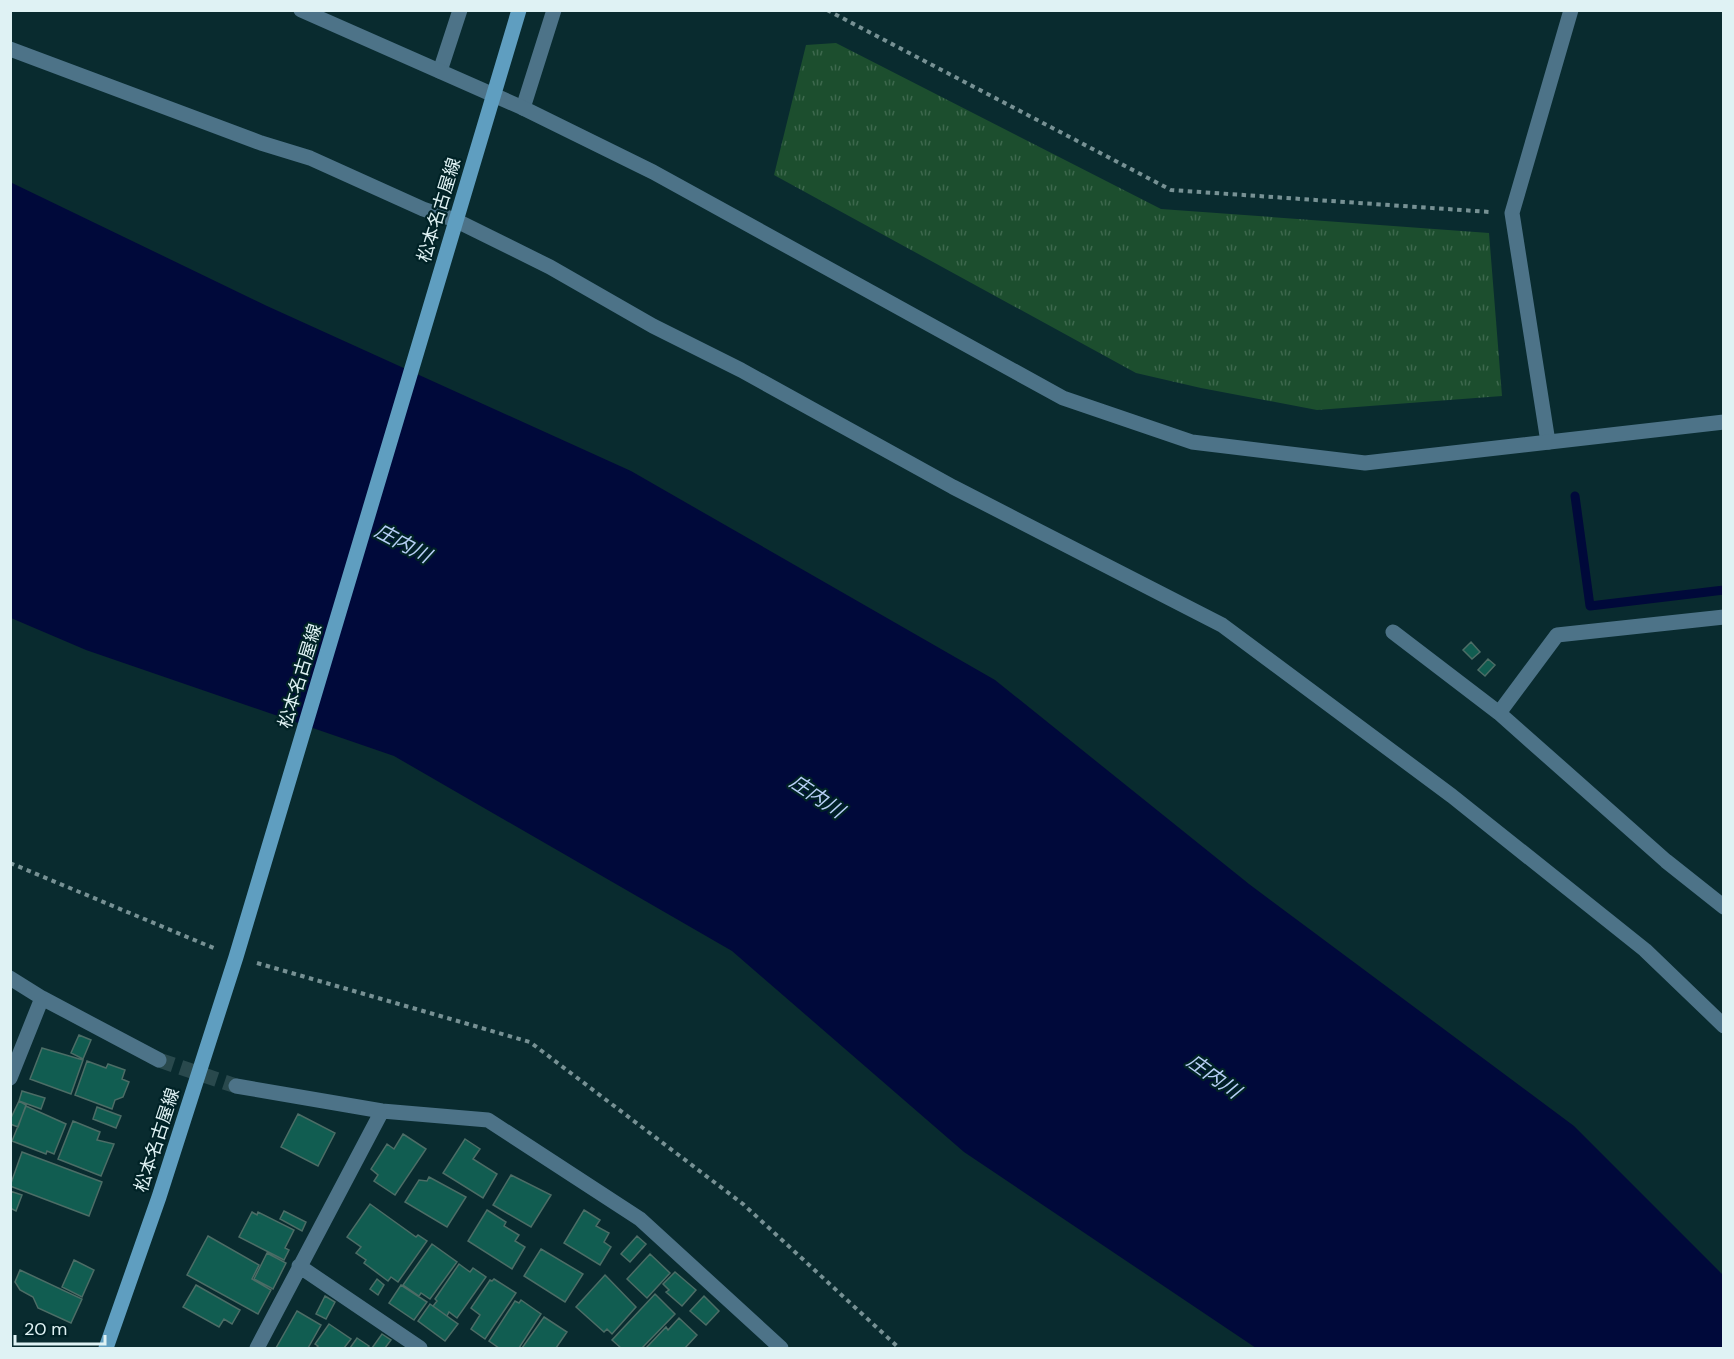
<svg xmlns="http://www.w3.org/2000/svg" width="1734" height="1359" viewBox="0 0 1734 1359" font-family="'DM Sans','Noto Sans JP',sans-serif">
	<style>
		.grass { fill: url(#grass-tufts) }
		.water { fill: #00093a }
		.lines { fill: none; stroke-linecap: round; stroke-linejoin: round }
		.stream { stroke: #00093a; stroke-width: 9 }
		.building { fill: #115d51; stroke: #4c6d66; stroke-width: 1.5 }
		.minor-tunnel { stroke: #29494d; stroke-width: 15; stroke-dasharray: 15 8; stroke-linecap: butt }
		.path { stroke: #779194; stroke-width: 4; stroke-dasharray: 4.5 4.5; stroke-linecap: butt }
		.minor { stroke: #4d7388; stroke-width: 15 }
		.tertiary { stroke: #4d7388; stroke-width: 15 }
		.secondary { stroke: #5f9ec0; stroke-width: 15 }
		.labels { text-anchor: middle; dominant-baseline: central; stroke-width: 4.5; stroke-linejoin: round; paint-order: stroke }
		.street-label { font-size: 18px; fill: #dff2f4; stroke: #002226 }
		.water-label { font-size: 20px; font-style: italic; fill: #b7cff6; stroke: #002226 }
	</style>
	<defs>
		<pattern id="grass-tufts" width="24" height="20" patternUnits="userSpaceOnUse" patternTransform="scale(1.5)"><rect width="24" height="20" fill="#1c4e2e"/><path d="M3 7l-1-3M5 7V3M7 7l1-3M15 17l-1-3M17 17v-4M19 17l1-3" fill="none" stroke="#3d684d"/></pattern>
	</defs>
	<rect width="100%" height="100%" fill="#092b2f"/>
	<path class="grass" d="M836,43L1161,209L1489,233L1502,396L1317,410L1201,388L1136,373L774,175L806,45Z"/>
	<path class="water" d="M10,182L267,306L631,471L995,680L1249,884L1574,1126L1723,1275V1348H1256L964,1152L732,951L394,756L86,650L11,618Z"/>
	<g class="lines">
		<path class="stream" d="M1575,496L1590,606L1724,590"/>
	</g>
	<path class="building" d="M1471,642L1480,652L1472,659L1463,650Z
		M1488,659L1495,665L1485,676L1478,670Z
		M79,1035L91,1040L83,1059L71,1053Z
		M42,1048L83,1060L71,1094L30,1079Z
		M87,1061L106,1068L108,1064L125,1070L122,1079L129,1082L123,1097L115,1100L112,1109L75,1095Z
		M22,1091L45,1098L41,1109L19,1101Z
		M19,1101L26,1105L18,1127L10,1124V1120Z
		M26,1106L66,1124L54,1154L47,1151L46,1154L12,1141Z
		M97,1107L121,1116L116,1128L93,1119Z
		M298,1114L335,1133L318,1166L281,1147Z
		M73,1121L100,1132L97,1140L114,1144L101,1176L58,1159Z
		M403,1134L426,1149L395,1195L374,1181L378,1175L371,1169L387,1144L394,1149Z
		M465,1139L480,1149L473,1159L497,1174L483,1198L443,1173Z
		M22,1152L102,1182L89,1216L10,1186Z
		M511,1175L551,1195L531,1227L493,1205Z
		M429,1177L466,1197L447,1227L405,1202L419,1180L427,1181Z
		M10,1191L22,1195L16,1211L10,1208Z
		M370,1204L416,1237L418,1235L427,1241L398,1282L391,1277L388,1281L364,1263L366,1260L356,1253L361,1247L347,1237Z
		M487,1210L506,1222L504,1226L519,1235L515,1241L525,1247L512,1269L468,1241Z
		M584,1210L600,1220L596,1226L609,1233L604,1242L611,1247L600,1265L564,1243Z
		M284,1211L306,1222L302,1231L280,1219Z
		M252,1212L257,1215L258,1212L294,1230L285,1248L289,1250L284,1260L239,1237Z
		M208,1236L259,1265L252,1279L271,1290L258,1314L187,1275Z
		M637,1236L646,1244L630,1262L621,1254Z
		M432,1244L457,1262L430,1299L421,1293L419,1296L403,1285Z
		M541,1249L583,1274L565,1302L524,1276Z
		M267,1253L286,1263L273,1289L254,1279Z
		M650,1254L670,1273L647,1298L627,1279Z
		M74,1260L94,1270L82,1297L62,1287Z
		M459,1264L470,1272L473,1268L486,1277L457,1318L449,1312L447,1316L433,1306L437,1301L435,1299Z
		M20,1270L82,1299L71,1323L38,1308L33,1297L20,1290L15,1282Z
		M675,1272L696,1290L682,1306L666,1292L669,1290L663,1284Z
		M605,1275L636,1307L612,1334L607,1329L604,1332L576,1307Z
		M377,1279L384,1285L378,1295L370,1289Z
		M494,1279L516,1293L485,1339L471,1329L480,1315L471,1308L490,1280L492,1281Z
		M196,1285L240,1310L232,1324L224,1319L219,1327L183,1307Z
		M401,1285L427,1302L414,1320L389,1303Z
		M655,1294L675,1314L642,1348H621L612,1340Z
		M325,1296L335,1302L326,1319L316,1314Z
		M704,1296L719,1311L706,1325L690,1311Z
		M521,1300L541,1314L519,1348H499L489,1341L515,1301L519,1303Z
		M430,1304L458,1324L445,1341L418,1321Z
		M297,1311L321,1325L308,1348H276Z
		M544,1317L567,1332L556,1348H522Z
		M679,1318L697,1335L685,1348H646L666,1327L668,1330Z
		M329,1324L351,1339L344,1348H316L318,1346L315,1344Z
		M382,1334L391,1340L385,1348H372Z
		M357,1338L369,1346L367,1348H350Z"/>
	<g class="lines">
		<path class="minor-tunnel" d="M159,1060L236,1086"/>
		<path class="path" d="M827,10L1171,190L1490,212
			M10,863L216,949
			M257,963L530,1042L743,1204L899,1348"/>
		<path class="minor" d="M10,49L261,143L310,158L423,209L455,220L550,267L653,326L741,370L953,487L1222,625L1452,796L1645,950L1724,1026
			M440,71L460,10
			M523,108L554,10
			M1548,442L1512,213L1571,10
			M1393,632L1499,713L1666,861L1724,907
			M1499,713L1557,635L1724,617
			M10,978L42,998L159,1060
			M10,1078L42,998
			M236,1086L382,1111L488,1120L640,1219L781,1348
			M299,1266L420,1348
			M257,1348L382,1111"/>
		<path class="tertiary" d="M301,10L523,108L653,172L1063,398L1192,442L1365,463L1724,422"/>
		<path class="secondary" d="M106,1348L159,1197L236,957L519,10"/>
	</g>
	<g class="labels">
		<g class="street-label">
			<text transform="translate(439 210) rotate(-73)">松本名古屋線</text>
			<text transform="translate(300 676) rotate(-73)">松本名古屋線</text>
			<text transform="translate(157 1140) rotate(-72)">松本名古屋線</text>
		</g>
		<g class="water-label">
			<text transform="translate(403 543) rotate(28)">庄内川</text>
			<text transform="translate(817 796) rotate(34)">庄内川</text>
			<text transform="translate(1214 1076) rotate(36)">庄内川</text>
		</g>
	</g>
	<rect width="1734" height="1359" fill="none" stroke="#dff2f4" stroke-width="24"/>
	<path d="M15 1335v9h90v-9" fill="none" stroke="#dff2f4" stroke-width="3"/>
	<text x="24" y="1335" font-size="18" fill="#dff2f4" stroke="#002226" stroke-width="4.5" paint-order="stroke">20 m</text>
</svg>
